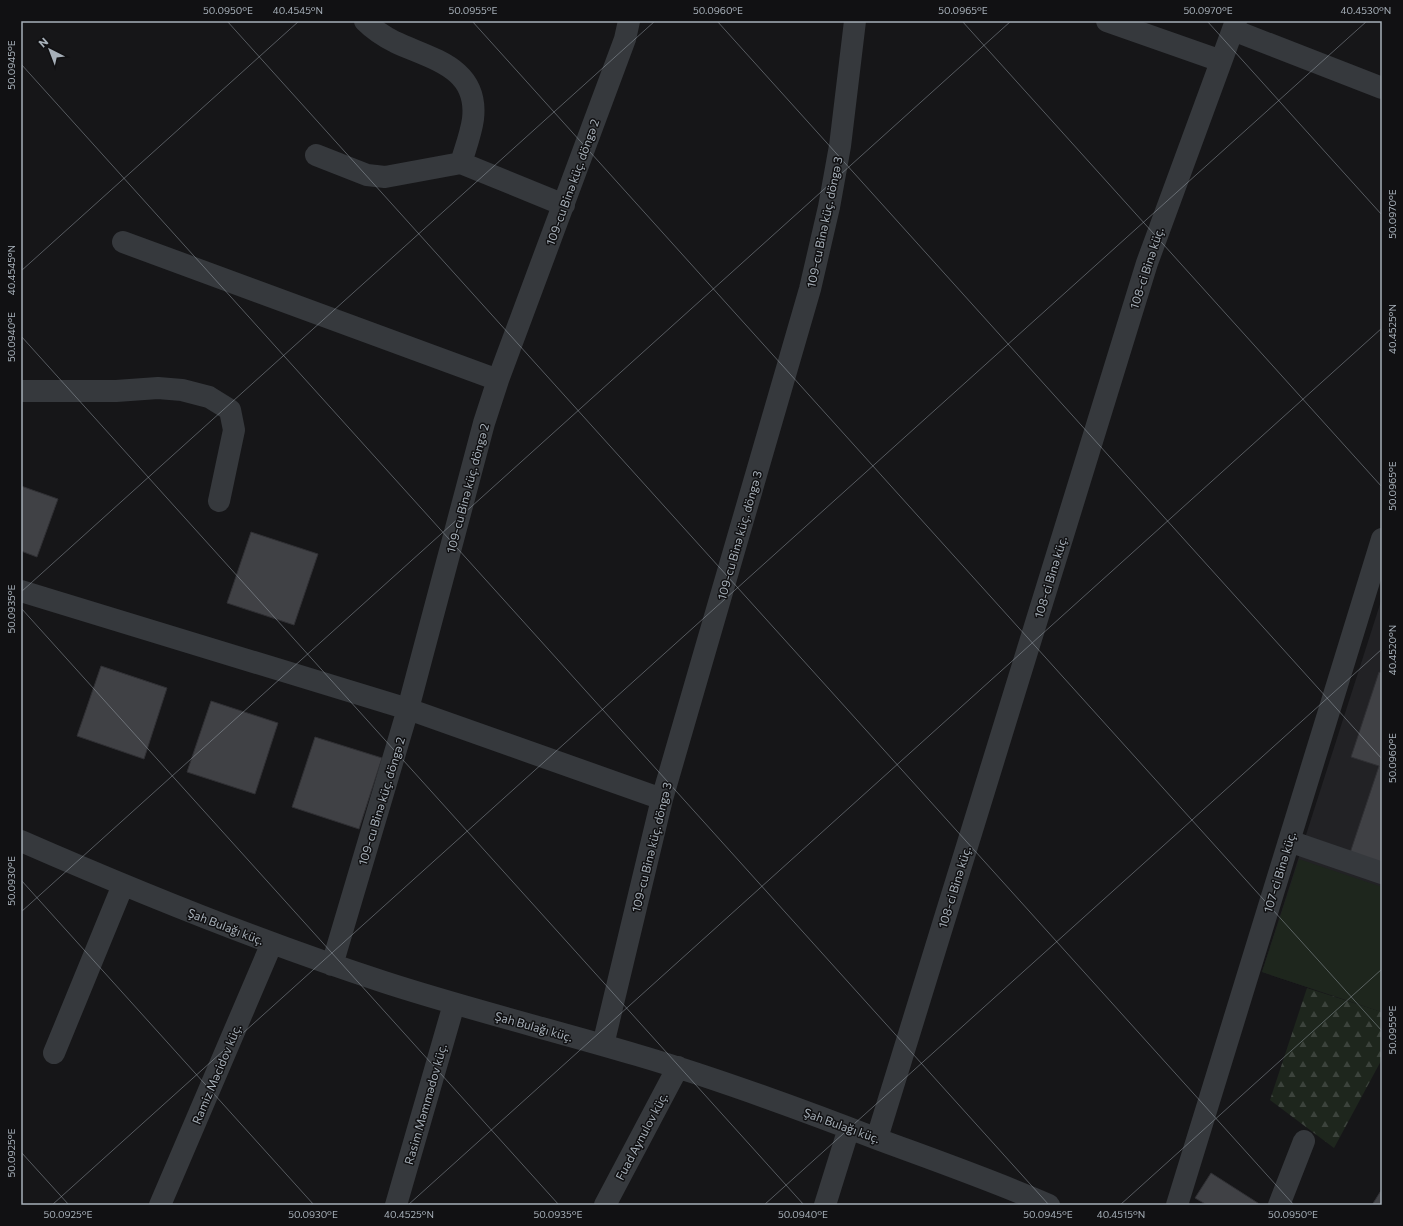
<svg xmlns="http://www.w3.org/2000/svg" width="1403" height="1226" viewBox="0 0 1403 1226" font-family="Commissioner,sans-serif">
	<style>
		.built { fill: #222225 }
		.forest { fill: url(#forest-firs) }
		.park { fill: #1e261d }
		.building { fill: #404145; stroke: #303034 }
		.lines { fill: none; stroke-linecap: round; stroke-linejoin: round }
		.minor { stroke: #36393d; stroke-width: 22 }
		.ticks { fill: none; stroke: #a7b0b9; stroke-width: 1; stroke-opacity: 0.45 }
		.labels { text-anchor: middle; dominant-baseline: central; stroke-width: 3; stroke-linejoin: round; paint-order: stroke }
		.street-label { font-size: 12px; fill: #a7b0b9; stroke: #111113 }
		.neatline { fill: none; stroke: #a7b0b9; stroke-width: 1.5 }
		.ticks-label { font-size: 10px; text-anchor: middle; fill: #a7b0b9 }
	</style>
	<defs>
		<pattern id="forest-firs" width="22" height="20" patternUnits="userSpaceOnUse"><rect width="22" height="20" fill="#1e261d"/><path d="M5 1l3.5 6h-7zM16 11l3.5 6h-7z" fill="#3c433c"/></pattern>
	</defs>
	<rect width="100%" height="100%" fill="#161618"/>
	<path class="built" d="M1382,598V1012L1262,972Z"/>
	<path class="forest" d="M1307,988L1382,1012V1059L1334,1148L1270,1100Z"/>
	<path class="park" d="M1299,859L1382,887V1012L1262,972Z"/>
	<path class="building" d="M21,486L58,499L37,557L21,551Z
		M251,532L318,554L294,625L227,603Z
		M101,666L167,688L144,759L77,736Z
		M1379,672L1382,673V864L1350,853L1379,766L1351,757Z
		M211,701L278,723L255,794L187,772Z
		M315,737L382,758L359,829L292,807Z
		M1211,1173L1261,1205H1207L1195,1198Z
		M1382,1189V1205H1372Z"/>
	<g class="lines">
		<path class="minor" d="M365,21C373,29 385,37 395,42C431,59 479,67 473,119C471,134 465,149 461,163L564,205
			M1107,21L1221,61
			M1233,30L1382,88
			M316,155L367,175L385,177L461,163
			M123,242L498,380
			M21,391H116L158,388L182,390L209,397L230,410L234,430L219,501
			M21,591L408,709L662,799
			M21,841C140,893 260,942 384,982C467,1009 553,1030 637,1055C719,1079 800,1109 880,1140C937,1161 994,1181 1049,1205
			M1289,841L1382,873
			M332,965L408,709L484,423L498,380L625,39L629,21
			M603,1045L662,799L810,289L829,207L840,146L855,21
			M54,1053L123,885
			M877,1138L1147,263L1236,21
			M160,1205L272,943
			M396,1205L454,1004
			M605,1205L678,1067
			M825,1205L849,1128
			M1177,1205L1382,539
			M1279,1205L1304,1141"/>
	</g>
	<path class="ticks" d="M227,21L1294,1205M472,21L1382,1031M717,21L1382,759M962,21L1382,487M1207,21L1382,215M21,64L1049,1205M21,271L299,21M21,336L804,1205M21,592L655,21M21,608L559,1205M21,880L314,1205M21,912L1011,21M21,1152L69,1205M52,1205L1367,21M408,1205L1382,328M764,1205L1382,649M1120,1205L1382,969"/>
	<g class="labels">
		<g class="street-label">
			<text transform="translate(572 182) rotate(-70)">109-cu Binə küç. döngə 2</text>
			<text transform="translate(824 222) rotate(-78)">109-cu Binə küç. döngə 3</text>
			<text transform="translate(1146 268) rotate(-72)">108-ci Binə küç.</text>
			<text transform="translate(467 488) rotate(-75)">109-cu Binə küç. döngə 2</text>
			<text transform="translate(739 535) rotate(-74)">109-cu Binə küç. döngə 3</text>
			<text transform="translate(1050 577) rotate(-73)">108-ci Binə küç.</text>
			<text transform="translate(381 801) rotate(-73)">109-cu Binə küç. döngə 2</text>
			<text transform="translate(651 847) rotate(-76)">109-cu Binə küç. döngə 3</text>
			<text transform="translate(1279 872) rotate(-73)">107-ci Binə küç.</text>
			<text transform="translate(954 887) rotate(-73)">108-ci Binə küç.</text>
			<text transform="translate(226 926) rotate(21)">Şah Bulağı küç.</text>
			<text transform="translate(534 1026) rotate(16)">Şah Bulağı küç.</text>
			<text transform="translate(216 1074) rotate(-67)">Ramiz Məcidov küç.</text>
			<text transform="translate(425 1104) rotate(-74)">Rasim Məmmədov küç.</text>
			<text transform="translate(842 1125) rotate(20)">Şah Bulağı küç.</text>
			<text transform="translate(641 1136) rotate(-62)">Fuad Aynulov küç.</text>
		</g>
	</g>
	<rect width="1403" height="1226" fill="none" stroke="#111113" stroke-width="44"/>
	<g transform="translate(50 50) rotate(318)" stroke="#111113" stroke-width="3" paint-order="stroke">
	<path d="M0-3L7 15L0 10L-7 15Z" fill="#a7b0b9"/>
	<text y="-6" font-size="11" font-weight="bold" text-anchor="middle" fill="#a7b0b9">N</text>
	</g>
	<rect x="22" y="22" width="1359" height="1182" class="neatline"/>
	<g class="ticks-label">
		<text x="228" y="14">50.0950°E</text>
		<text x="298" y="14">40.4545°N</text>
		<text x="473" y="14">50.0955°E</text>
		<text x="718" y="14">50.0960°E</text>
		<text x="963" y="14">50.0965°E</text>
		<text x="1208" y="14">50.0970°E</text>
		<text x="1366" y="14">40.4530°N</text>
		<text transform="translate(11 65) rotate(-90)" y="4">50.0945°E</text>
		<text transform="translate(1392 214) rotate(-90)" y="4">50.0970°E</text>
		<text transform="translate(11 270) rotate(-90)" y="4">40.4545°N</text>
		<text transform="translate(1392 329) rotate(-90)" y="4">40.4525°N</text>
		<text transform="translate(11 337) rotate(-90)" y="4">50.0940°E</text>
		<text transform="translate(1392 486) rotate(-90)" y="4">50.0965°E</text>
		<text transform="translate(11 609) rotate(-90)" y="4">50.0935°E</text>
		<text transform="translate(1392 650) rotate(-90)" y="4">40.4520°N</text>
		<text transform="translate(1392 758) rotate(-90)" y="4">50.0960°E</text>
		<text transform="translate(11 881) rotate(-90)" y="4">50.0930°E</text>
		<text transform="translate(1392 1030) rotate(-90)" y="4">50.0955°E</text>
		<text transform="translate(11 1153) rotate(-90)" y="4">50.0925°E</text>
		<text x="68" y="1218">50.0925°E</text>
		<text x="313" y="1218">50.0930°E</text>
		<text x="409" y="1218">40.4525°N</text>
		<text x="558" y="1218">50.0935°E</text>
		<text x="803" y="1218">50.0940°E</text>
		<text x="1048" y="1218">50.0945°E</text>
		<text x="1121" y="1218">40.4515°N</text>
		<text x="1293" y="1218">50.0950°E</text>
	</g>
</svg>
